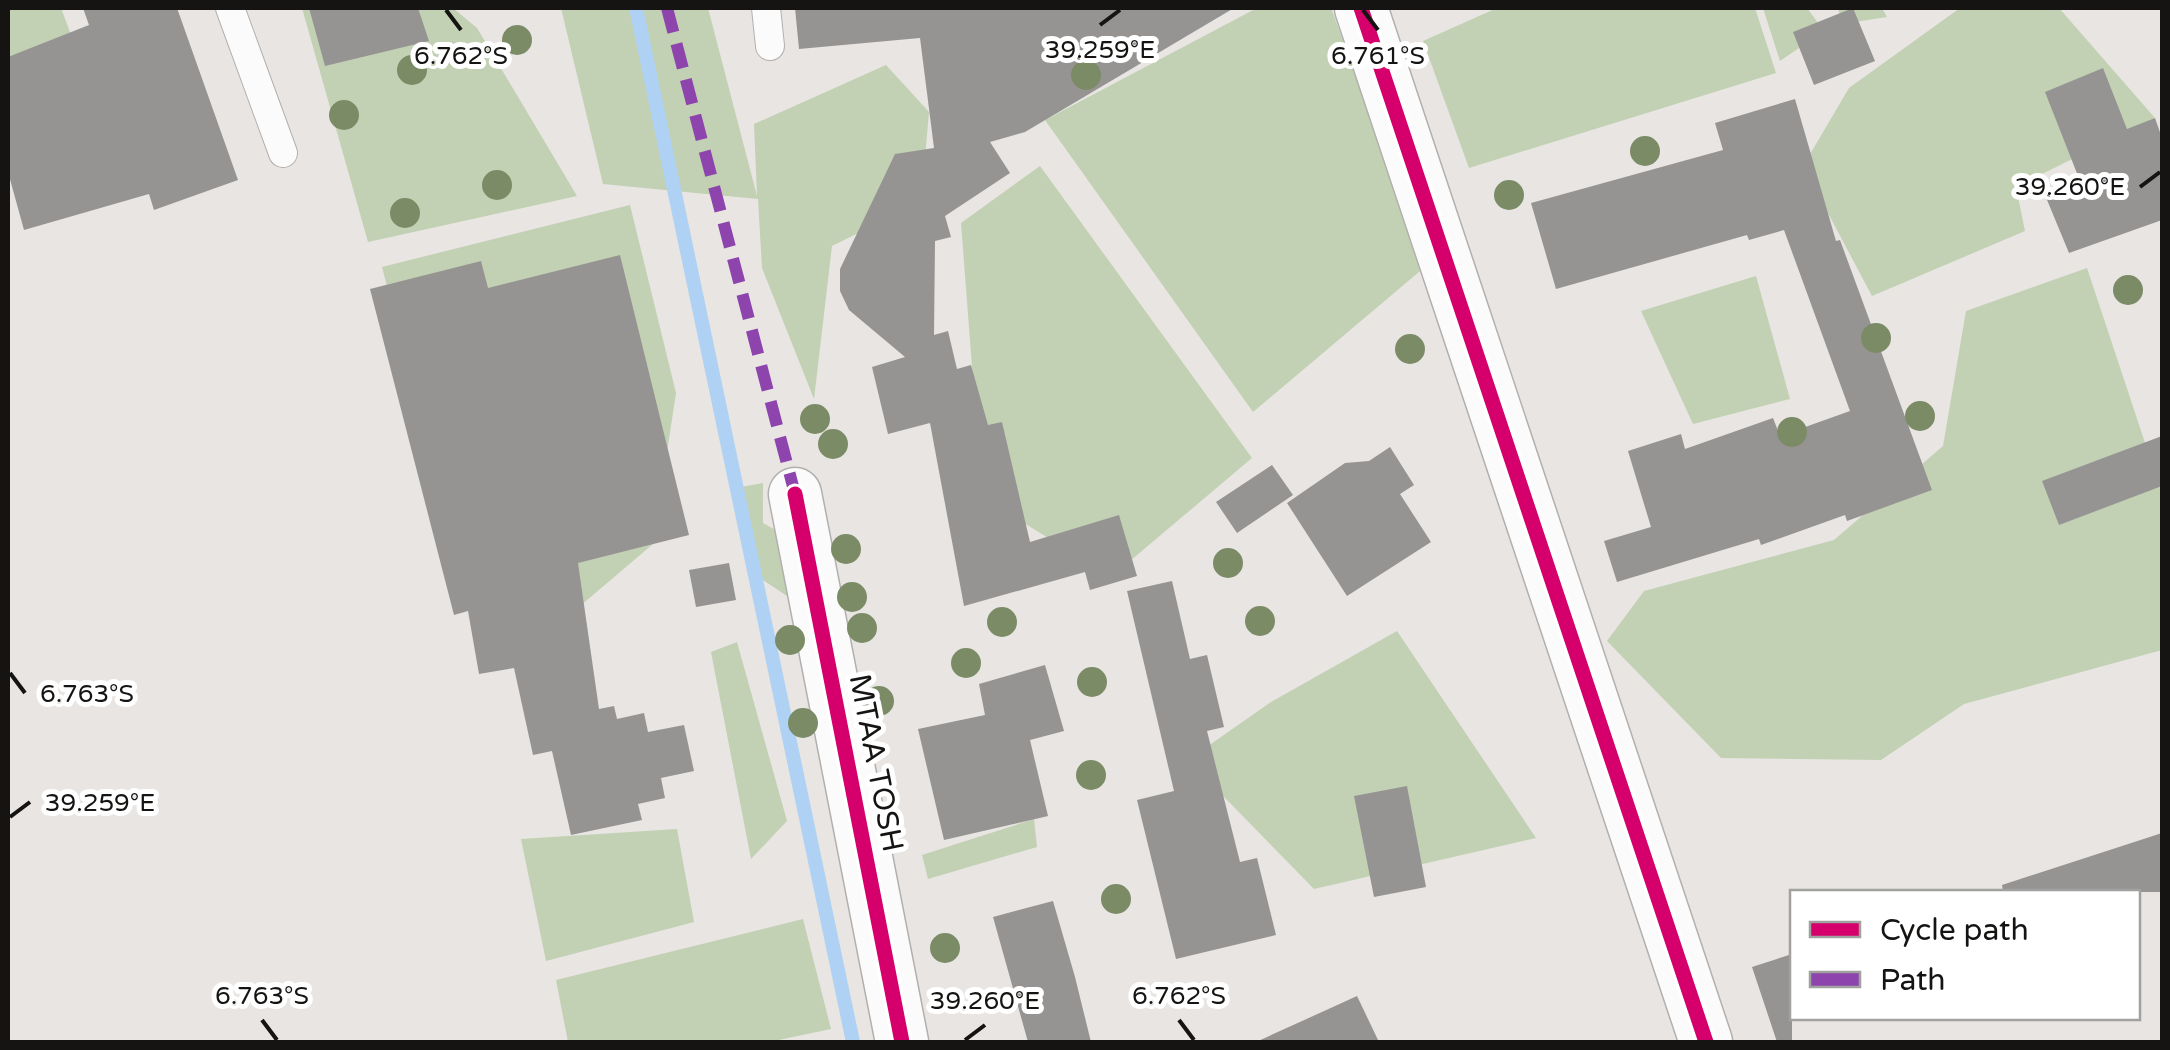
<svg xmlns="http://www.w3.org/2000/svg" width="2170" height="1050" viewBox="0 0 2170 1050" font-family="'Varela Round',sans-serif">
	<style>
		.green { fill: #c2d1b3 }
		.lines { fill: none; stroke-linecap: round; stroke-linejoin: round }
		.stream { stroke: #aed1f4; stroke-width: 14 }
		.building { fill: #969493 }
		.lane-casing { stroke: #b2b0ae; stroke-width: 30 }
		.street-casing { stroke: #b2b0ae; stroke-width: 55 }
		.lane { stroke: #fcfbfb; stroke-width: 28 }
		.street { stroke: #fcfbfb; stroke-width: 52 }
		.quiet { stroke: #8e44ad; stroke-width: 12; stroke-dasharray: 25 12; stroke-linecap: butt }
		.cycleway-casing { stroke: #fff; stroke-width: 21 }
		.cycleway { stroke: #d6006c; stroke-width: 15 }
		.tree { fill: #7b8b66 }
		.ticks { fill: none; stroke: #151412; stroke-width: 4 }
		.labels { text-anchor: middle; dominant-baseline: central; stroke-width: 10; stroke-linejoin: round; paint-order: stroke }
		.street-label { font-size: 30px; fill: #151412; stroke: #fff }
		.ticks-label { font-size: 25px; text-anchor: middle; fill: #151412; stroke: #fff; stroke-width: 10; stroke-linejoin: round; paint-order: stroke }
	</style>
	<rect width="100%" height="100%" fill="#e8e5e2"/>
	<path class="green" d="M8,8H61L120,166L8,175Z
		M302,8H453L477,28L577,196L368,242Z
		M561,8H708L757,196L754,124L886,65L929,112L921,202L832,246L814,399L762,268L758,199L603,184Z
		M1257,8H1331L1426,266L1253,412L1045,120Z
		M1497,8H1755L1776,73L1469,168L1423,41Z
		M1763,8H1807L1824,31L1780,61Z
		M1838,8H1882L1887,17L1842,24Z
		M1960,8H2059L2155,118L2016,187L2025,231L1872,296L1803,166L1849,88Z
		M1040,166L1252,458L1111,577L982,497L961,223Z
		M630,205L676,393L653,544L573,612L461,571L382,267Z
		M2087,268L2162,494V650L1964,704L1881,760L1721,758L1607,641L1644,591L1834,540L1943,446L1966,311Z
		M1756,276L1790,399L1693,424L1641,311Z
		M763,483V523L798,543L787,596L763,580L736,488Z
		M1397,631L1536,838L1314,889L1188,760L1271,702Z
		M737,642L787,821L751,859L711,652Z
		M1034,819L1037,847L928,879L922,855Z
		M677,829L694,922L546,961L521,839Z
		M803,919L831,1029L769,1042H568L556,980Z"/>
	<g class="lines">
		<path class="stream" d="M636,8L853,1042"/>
	</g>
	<path class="building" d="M83,8H177L238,180L154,210L149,194L24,230L8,172V57L89,25Z
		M309,8H418L429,41L325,66Z
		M795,8H1234L1025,132L990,142L1010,173L945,216L951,237L935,241L934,335L948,331L957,369L971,365L988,425L1002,422L1030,542L1119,515L1137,576L1090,590L1085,572L964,606L930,423L888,434L872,367L905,357L849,310L840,291V269L895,154L934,148L920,38L799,49Z
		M1853,8L1875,61L1814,85L1793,32Z
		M2103,68L2127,129L2155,118L2162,138V220L2069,253L2045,195L2080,181L2045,92Z
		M1795,99L1836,241L1840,240L1932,490L1847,521L1845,515L1761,545L1759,539L1617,582L1604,541L1651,527L1628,451L1681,434L1685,449L1773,418L1780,436L1850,411L1784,230L1749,240L1747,235L1556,289L1531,203L1723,150L1715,123Z
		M620,255L689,535L578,563L599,709L614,706L617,719L644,713L648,732L684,725L694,771L661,778L665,798L638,804L642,820L571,835L552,751L533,755L514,668L479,674L468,611L454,615L370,289L481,261L488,288Z
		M2162,436V486L2059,525L2042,481Z
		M1390,447L1414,485L1400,494L1431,542L1347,596L1287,503L1345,463L1369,461Z
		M1272,465L1293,495L1237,533L1216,502Z
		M729,563L736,600L696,607L689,570Z
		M1172,581L1190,659L1207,655L1224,727L1207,731L1240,862L1257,858L1276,935L1176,959L1137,800L1174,791L1127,591Z
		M1045,665L1064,731L1030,740L1048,816L944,840L918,729L985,715L979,684Z
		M1407,786L1426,887L1374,897L1354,796Z
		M2162,833V892H2003L2002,885Z
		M1053,901L1075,977L1091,1042H1028L993,917Z
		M1792,954V1042H1777L1752,967Z
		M1357,996L1379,1042H1256Z"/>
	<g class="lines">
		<defs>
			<path id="lane" d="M230,8L283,153
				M766,8L770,46"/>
			<path id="street" d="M1361,8L1706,1042
				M795,494L902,1042"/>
		</defs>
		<use href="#lane" class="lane-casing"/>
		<use href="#street" class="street-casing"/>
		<use href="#lane" class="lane"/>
		<use href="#street" class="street"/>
		<path class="quiet" d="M667,8L795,494"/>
		<defs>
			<path id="cycleway" d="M1361,8L1706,1042
				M795,494L902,1042"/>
		</defs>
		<use href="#cycleway" class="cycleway-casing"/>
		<use href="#cycleway" class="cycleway"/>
	</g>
	<g class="tree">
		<circle cx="517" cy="40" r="15"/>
		<circle cx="412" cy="70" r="15"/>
		<circle cx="1086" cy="75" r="15"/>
		<circle cx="344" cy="115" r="15"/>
		<circle cx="1645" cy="151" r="15"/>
		<circle cx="497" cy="185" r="15"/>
		<circle cx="1509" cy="195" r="15"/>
		<circle cx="405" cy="213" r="15"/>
		<circle cx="2128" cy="290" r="15"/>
		<circle cx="1876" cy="338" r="15"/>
		<circle cx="1410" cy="349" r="15"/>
		<circle cx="1920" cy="416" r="15"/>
		<circle cx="815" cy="419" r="15"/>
		<circle cx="1792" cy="432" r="15"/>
		<circle cx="833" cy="444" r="15"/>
		<circle cx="846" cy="549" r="15"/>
		<circle cx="1228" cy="563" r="15"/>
		<circle cx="852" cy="597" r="15"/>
		<circle cx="1260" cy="621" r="15"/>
		<circle cx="1002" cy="622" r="15"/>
		<circle cx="862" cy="628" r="15"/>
		<circle cx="790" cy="640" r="15"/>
		<circle cx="966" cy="663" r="15"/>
		<circle cx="1092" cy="682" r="15"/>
		<circle cx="879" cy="701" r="15"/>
		<circle cx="803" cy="723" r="15"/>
		<circle cx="1091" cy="775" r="15"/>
		<circle cx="1116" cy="899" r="15"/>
		<circle cx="945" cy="948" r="15"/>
	</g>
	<path class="ticks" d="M446,10L461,30M1363,10L1378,30M1100,25L1120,10M2140,187L2160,172M10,673L25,693M10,817L30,802M262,1020L277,1040M1179,1020L1194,1040M965,1040L985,1025"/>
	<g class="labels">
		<g class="street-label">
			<text transform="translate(876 763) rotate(79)">MTAA TOSH</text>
		</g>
	</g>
	<g class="ticks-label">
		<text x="1100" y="58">39.259°E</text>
		<text x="461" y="64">6.762°S</text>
		<text x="1378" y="64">6.761°S</text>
		<text x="2070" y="195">39.260°E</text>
		<text x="87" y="702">6.763°S</text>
		<text x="100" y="811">39.259°E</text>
		<text x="262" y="1004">6.763°S</text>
		<text x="1179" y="1004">6.762°S</text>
		<text x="985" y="1009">39.260°E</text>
	</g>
	<rect width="2170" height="1050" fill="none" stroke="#151412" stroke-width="20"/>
	<rect x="1790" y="890" width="350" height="130" fill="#ffffff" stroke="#a1a1a0" stroke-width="2.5"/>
	<rect x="1810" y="922" width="50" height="15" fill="#d6006c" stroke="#a1a1a0" stroke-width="2.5"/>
	<text x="1880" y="940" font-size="30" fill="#151412">Cycle path</text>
	<rect x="1810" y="972" width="50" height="15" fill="#8e44ad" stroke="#a1a1a0" stroke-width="2.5"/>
	<text x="1880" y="990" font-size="30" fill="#151412">Path</text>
</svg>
